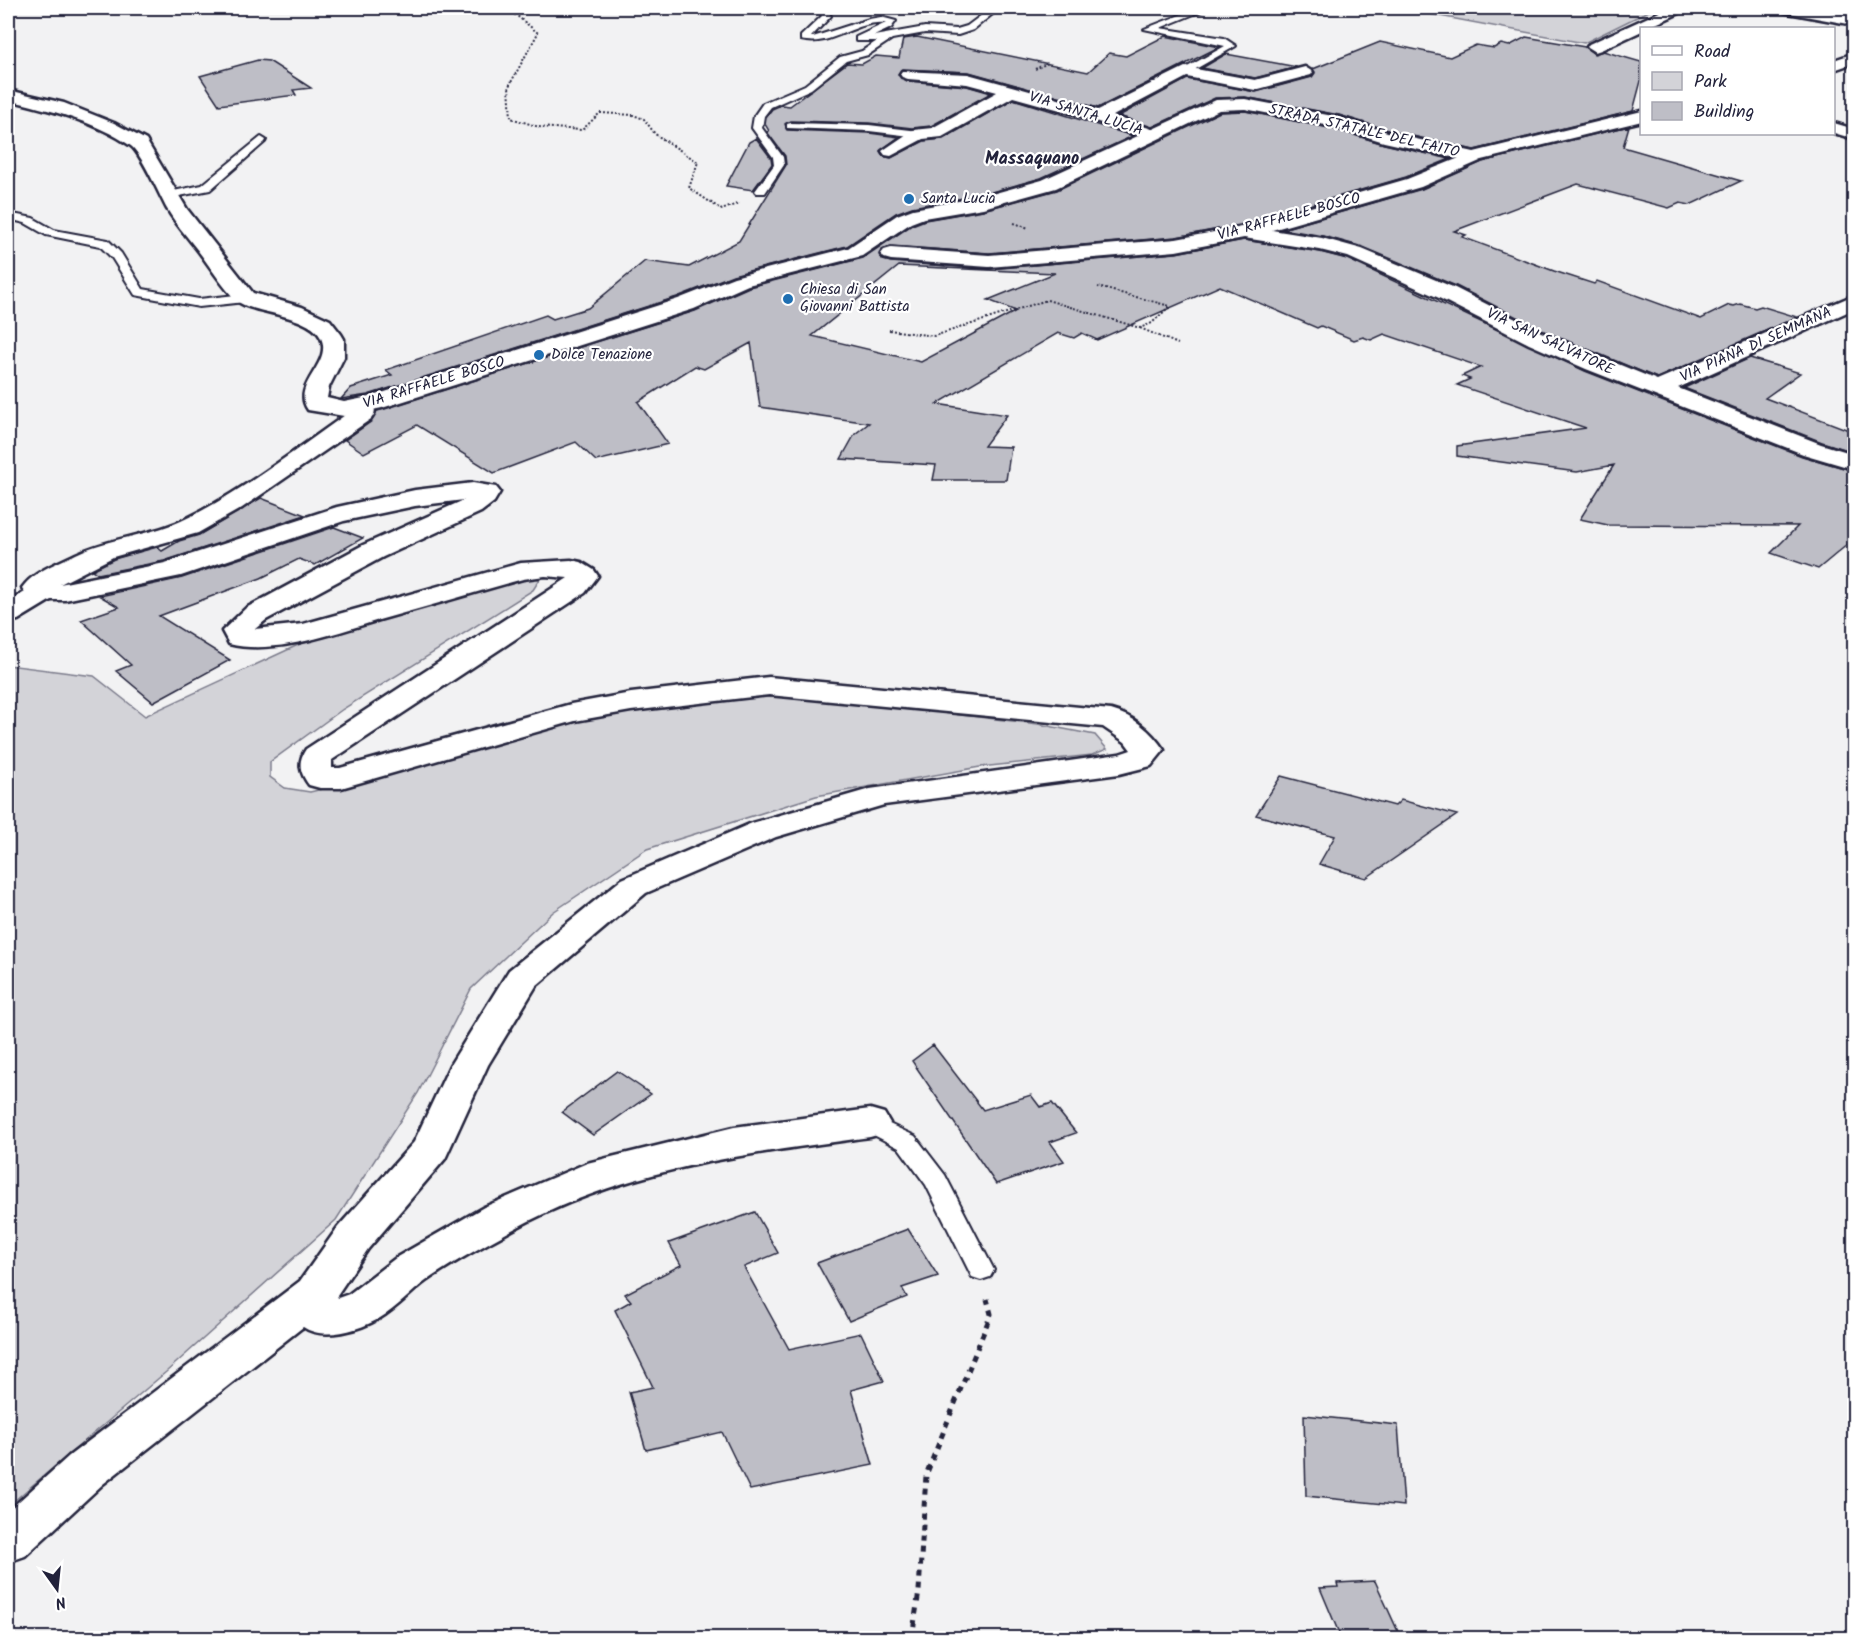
<svg xmlns="http://www.w3.org/2000/svg" width="1862" height="1646" viewBox="0 0 1862 1646" font-family="Kalam,sans-serif">
	<style>
		.green { fill: #d3d3d8; stroke: #7a7a8a; stroke-width: 1.5 }
		.building { fill: #bebec6; stroke: #22223b; stroke-width: 1.5; fill-rule: evenodd }
		.lines { fill: none; stroke-linecap: round; stroke-linejoin: round }
		.service-casing { stroke: #22223b; stroke-width: 4 }
		.minor-casing { stroke: #22223b; stroke-width: 5 }
		.tertiary-casing { stroke: #22223b; stroke-width: 5 }
		.path-far1 { stroke: #22223b; stroke-width: 2; stroke-dasharray: 2 2; stroke-linecap: butt }
		.path { stroke: #22223b; stroke-width: 5; stroke-dasharray: 6 6; stroke-linecap: butt }
		.service { fill: #fff; fill-rule: evenodd }
		.minor { fill: #fff; fill-rule: evenodd }
		.tertiary { fill: #fff; fill-rule: evenodd }
		.poi-dot { fill: #1f6fb2; stroke: #fff; stroke-width: 2 }
		.labels { text-anchor: middle; dominant-baseline: central; stroke-width: 4.5; stroke-linejoin: round; paint-order: stroke }
		.far-street-label { font-size: 15px; fill: #22223b; stroke: #fff }
		.far-poi-label { font-size: 15px; fill: #22223b; stroke: #fff; text-anchor: start }
		.far-quarter-label { font-size: 18px; font-weight: bold; fill: #22223b; stroke: #fff }
	</style>
	<rect width="100%" height="100%" fill="#f2f2f3"/>
	<filter id="ink" filterUnits="userSpaceOnUse"><feTurbulence type="fractalNoise" baseFrequency=".0167" numOctaves="2"/><feDisplacementMap in="SourceGraphic" scale="12" xChannelSelector="R" yChannelSelector="G"/><feConvolveMatrix kernelMatrix="1 2 1 2 8 2 1 2 1" color-interpolation-filters="sRGB"/></filter>
	<g filter="url(#ink)">
		<path class="green" d="M1397,8H1655L1584,43Z
			M529,577L540,579L533,590L343,709L270,762V777L285,788L310,792L381,775L572,721L733,696L825,699L1038,724L1095,735L1107,749L1092,755L980,767L816,796L647,849L553,912L471,989L418,1093L336,1220L166,1372L8,1506V665L94,676L145,716L311,639Z"/>
		<path class="building" d="M1165,36L1219,47L1098,108L969,72L902,69L898,75L907,81L967,86L991,93L931,126L912,128L869,123L791,121L785,124L787,130L869,133L899,137L880,151L883,156L891,158L924,141L943,139L1013,99L1133,136L1041,178L981,195L912,207L896,213L847,246L733,275L677,297L368,395L341,399L351,388L392,375L386,370L546,315L553,319L588,308L645,261L689,267L739,241L786,165L785,156L767,132L769,131L765,124L766,117L772,109L781,105L790,106L847,63L862,64L876,56L899,58L903,39L917,37L1088,72L1109,53L1126,56Z
			M1526,37L1585,47L1594,54L1603,51L1641,62V81L1633,111L1474,150L1395,132L1339,115L1245,97L1215,98L1152,127L1119,116L1187,79L1256,92L1312,77L1315,73L1313,69L1380,42L1450,57L1476,45L1494,48L1501,44L1509,46Z
			M1226,54L1297,67L1255,78L1202,68Z
			M258,60L269,61L311,88L293,90L296,95L219,105L200,76Z
			M1245,111L1334,129L1384,144L1450,159L1406,177L1240,225L1176,237L989,253L891,246L882,249L879,255L883,260L891,262L989,269L1176,253L1244,240L1320,252L1347,259L1585,371L1802,456L1854,471V539L1818,569L1771,553L1798,526L1608,525L1580,519L1614,465L1577,472L1457,456V446L1586,428L1457,385L1470,379L1462,376L1481,367L1384,334L1371,340L1363,337L1354,340L1321,326L1317,328L1220,286L1097,340L1082,333L1074,338L1058,333L937,404L1007,415L984,446L1011,447L1006,480H933L936,465L841,459L855,434L869,423L760,407L751,343L704,369L695,366L638,402L668,444L596,461L576,442L494,473L417,425L364,453L345,440L372,421L377,411L695,311L749,287L863,258L912,225L925,220L983,210L1057,190L1220,112ZM899,266L1055,273L988,300L1016,311L921,362L812,336Z
			M1629,126L1623,147L1741,181L1690,205L1680,203L1669,208L1578,184L1454,231L1466,235L1462,237L1554,271L1594,284L1597,281L1701,319L1729,305L1734,306L1740,304L1755,308L1761,306L1797,317L1657,378L1546,332L1456,286L1363,247L1323,236L1282,229L1422,189L1482,162Z
			M756,138L771,158L772,164L753,190L726,186L749,142Z
			M1750,358L1800,373L1765,398L1854,432V452L1822,442L1684,388Z
			M261,498L305,515L164,561L98,574L92,570L114,559L157,547L162,551L179,541L199,535Z
			M334,527L363,538L315,565L299,559L261,578L159,616L230,660L153,702L116,671L131,665L81,620L119,607L100,596L182,578Z
			M1281,776L1395,806L1401,800L1457,815L1366,878L1319,864L1335,836L1256,815Z
			M933,1045L983,1110L1031,1095L1040,1107L1052,1103L1076,1133L1050,1142L1064,1161L996,1184L912,1061Z
			M617,1071L651,1094L593,1135L562,1112Z
			M755,1212L778,1253L744,1267L789,1349L861,1333L884,1381L851,1390L873,1465L750,1490L722,1432L646,1450L629,1392L653,1387L615,1310L631,1301L625,1294L681,1265L669,1243Z
			M908,1229L938,1276L902,1288L907,1297L849,1321L817,1263Z
			M1304,1415L1398,1425L1404,1506L1306,1496Z
			M1375,1581L1401,1638H1341L1320,1588L1338,1587L1337,1583Z"/>
		<g class="lines">
			<defs>
				<path id="service" d="M818,8H826L831,16L811,37H813L869,19L881,17L896,21L891,28L874,36L925,27L957,29L967,26L991,8H1000L973,30L958,35L925,33L892,39L868,55L846,61L811,89L771,107L764,116L762,128L783,157L784,165L765,193H757L755,191L774,165L773,157L752,128L754,116L763,103L805,85L840,57L862,51L877,41H856V37L886,23C855,20 832,48 801,40V36L822,16Z
					M1198,8H1209L1160,28L1224,38L1236,46L1185,75L1182,74V70L1225,46L1144,29Z
					M791,123L869,125L919,131L924,134L919,137L869,131L787,128V124Z
					M261,137L266,140L265,142L210,190L169,198L163,195L169,192L202,185Z
					M8,213L33,218L54,230L108,240L121,253L143,289L199,299L245,294L251,298L245,302L199,307L135,295L112,258L100,246L46,235L25,223L8,219Z
					M870,1115L915,1136L945,1175L994,1270L990,1277L981,1280L972,1277L926,1185L899,1148L862,1129L858,1123L862,1117Z"/>
				<path id="minor" d="M1668,8H1686L1684,11L1647,28H1642V31L1601,50L1595,52L1587,47L1589,44Z
					M1776,8H1805L1854,16V25L1783,12Z
					M1185,67L1255,80L1305,67L1313,72L1311,75L1255,90L1187,77L1113,116L1158,131L1161,135L1158,139L1152,140L1071,113L1013,97L942,137L923,139L891,156L885,155L882,151L913,130L932,128L997,92L967,84L908,79L902,77L900,74L902,71L968,74L1098,110Z
					M1834,123L1854,129V139L1834,133Z
					M1474,152L1480,153L1483,157L1480,161L1421,187L1272,230L1322,238L1362,249L1455,288L1545,334L1657,380L1854,295V309L1678,388L1821,444L1854,454V469L1803,454L1586,369L1529,344L1439,298L1348,257L1320,250L1244,238L1176,251L989,267L891,260L884,258L881,254L884,250L891,248L989,255L1176,239L1241,227L1407,179Z
					M363,400L371,402C376,408 376,413 371,419L242,508L198,533L113,557L60,584L165,563L337,507L415,490L473,483L496,487L500,492L494,502L481,512L383,557L266,620L255,629L303,624L521,563L571,560L581,562L594,570L598,576L585,593L332,760V768H340L571,704L631,693L769,677L1111,710C1134,716 1151,731 1164,750L1151,766L1119,774L884,805L776,837L646,893L536,986L488,1065L445,1159L368,1249L337,1295L338,1298L349,1294L397,1257L484,1207L587,1163L734,1127L870,1109L884,1113L890,1123L884,1133L870,1137C746,1154 624,1168 512,1230C484,1246 453,1262 426,1281C411,1292 397,1308 380,1318C360,1330 323,1341 303,1327L103,1484L25,1556L8,1562V1511L69,1456L300,1281L338,1227L414,1142L450,1065L509,970L622,879L752,823L870,789L1119,754L1131,750L1125,742L1103,727L769,695L631,711L575,721L341,788H320L309,785C300,773 297,762 306,749L568,578L545,576L523,579C477,592 432,605 386,618C340,631 277,656 229,644L222,631L246,608L363,545L464,500L415,506L344,521L181,576L65,600H51L18,620L8,622V602L25,592L22,588C34,571 58,563 76,554C109,538 147,536 181,521C238,495 299,447 351,411L355,402Z"/>
				<path id="tertiary" d="M1854,53V63L1834,70V60Z
					M8,90L64,103L114,123L146,140L187,209L253,293L302,307L330,320L341,334L344,339V357L329,387L327,398L344,402L369,397L678,299L734,277L848,248L897,215L913,209L981,197L1042,180L1216,100L1245,99L1338,117L1394,134L1474,152L1642,111V121L1474,162L1384,142L1335,127L1245,109L1219,110L1056,188L983,208L924,218L911,223L862,256L748,285L694,309L382,408L344,416L308,410C290,385 333,364 321,338C309,313 249,314 236,300C223,287 213,271 202,256C191,241 177,226 167,209C160,196 141,153 131,146C95,121 49,110 8,100Z"/>
			</defs>
			<use href="#service" class="service-casing"/>
			<use href="#minor" class="minor-casing"/>
			<use href="#tertiary" class="tertiary-casing"/>
			<path class="path-far1" d="M487,8L516,15L538,33L509,86L511,118L539,127L582,130L600,113L633,115L644,119L655,134L698,162L689,188L722,210L739,203
				M1035,69L1048,63
				M1014,223L1029,228
				M1140,328L1178,344
				M889,330L934,336L1047,300L1140,328L1152,323L1170,306L1098,287"/>
			<path class="path" d="M912,1638L919,1591L926,1475L991,1314L987,1299"/>
			<use href="#service" class="service"/>
			<use href="#minor" class="minor"/>
			<use href="#tertiary" class="tertiary"/>
		</g>
	</g>
	<g class="poi-dot">
		<circle cx="909" cy="199" r="6"/>
		<circle cx="788" cy="299" r="6"/>
		<circle cx="539" cy="355" r="6"/>
	</g>
	<g class="labels">
		<g class="far-street-label">
			<text transform="translate(1086 114) rotate(17)">VIA SANTA LUCIA</text>
			<text transform="translate(1364 131) rotate(13)">STRADA STATALE DEL FAITO</text>
			<text transform="translate(1289 217) rotate(-15)">VIA RAFFAELE BOSCO</text>
			<text transform="translate(1550 342) rotate(25)">VIA SAN SALVATORE</text>
			<text transform="translate(1756 345) rotate(-24)">VIA PIANA DI SEMMANA</text>
			<text transform="translate(434 383) rotate(-17)">VIA RAFFAELE BOSCO</text>
		</g>
		<g class="far-poi-label">
			<text x="921" y="199">Santa Lucia</text>
			<text x="800" y="290">Chiesa di San<tspan x="800" dy="17">Giovanni Battista</tspan></text>
			<text x="551" y="355">Dolce Tenazione</text>
		</g>
		<g class="far-quarter-label">
			<text x="1032" y="159">Massaquano</text>
		</g>
	</g>
	<rect width="1862" height="1646" fill="none" stroke="#fff" stroke-width="30"/>
	<rect x="15" y="15" width="1832" height="1616" fill="none" stroke="#22223b" stroke-width="2" filter="url(#ink)"/>
	<rect x="1640" y="27" width="195" height="108" fill="#ffffff" stroke="#a7a7b1" stroke-width="1.5"/>
	<rect x="1652" y="46" width="30" height="9" fill="#ffffff" stroke="#a7a7b1" stroke-width="1.5"/>
	<text x="1694" y="57" font-size="18" fill="#22223b">Road</text>
	<rect x="1652" y="72" width="30" height="18" fill="#d3d3d8" stroke="#a7a7b1" stroke-width="1.5"/>
	<text x="1694" y="87" font-size="18" fill="#22223b">Park</text>
	<rect x="1652" y="102" width="30" height="18" fill="#bebec6" stroke="#a7a7b1" stroke-width="1.5"/>
	<text x="1694" y="117" font-size="18" fill="#22223b">Building</text>
	<g transform="translate(57 1589) rotate(165)" stroke="#ffffff" stroke-width="4.5" paint-order="stroke">
	<path d="M0-4.5L10 22L0 15L-10 22Z" fill="#22223b"/>
	<text y="-9" font-size="16" font-weight="bold" text-anchor="middle" fill="#22223b">N</text>
	</g>
</svg>
